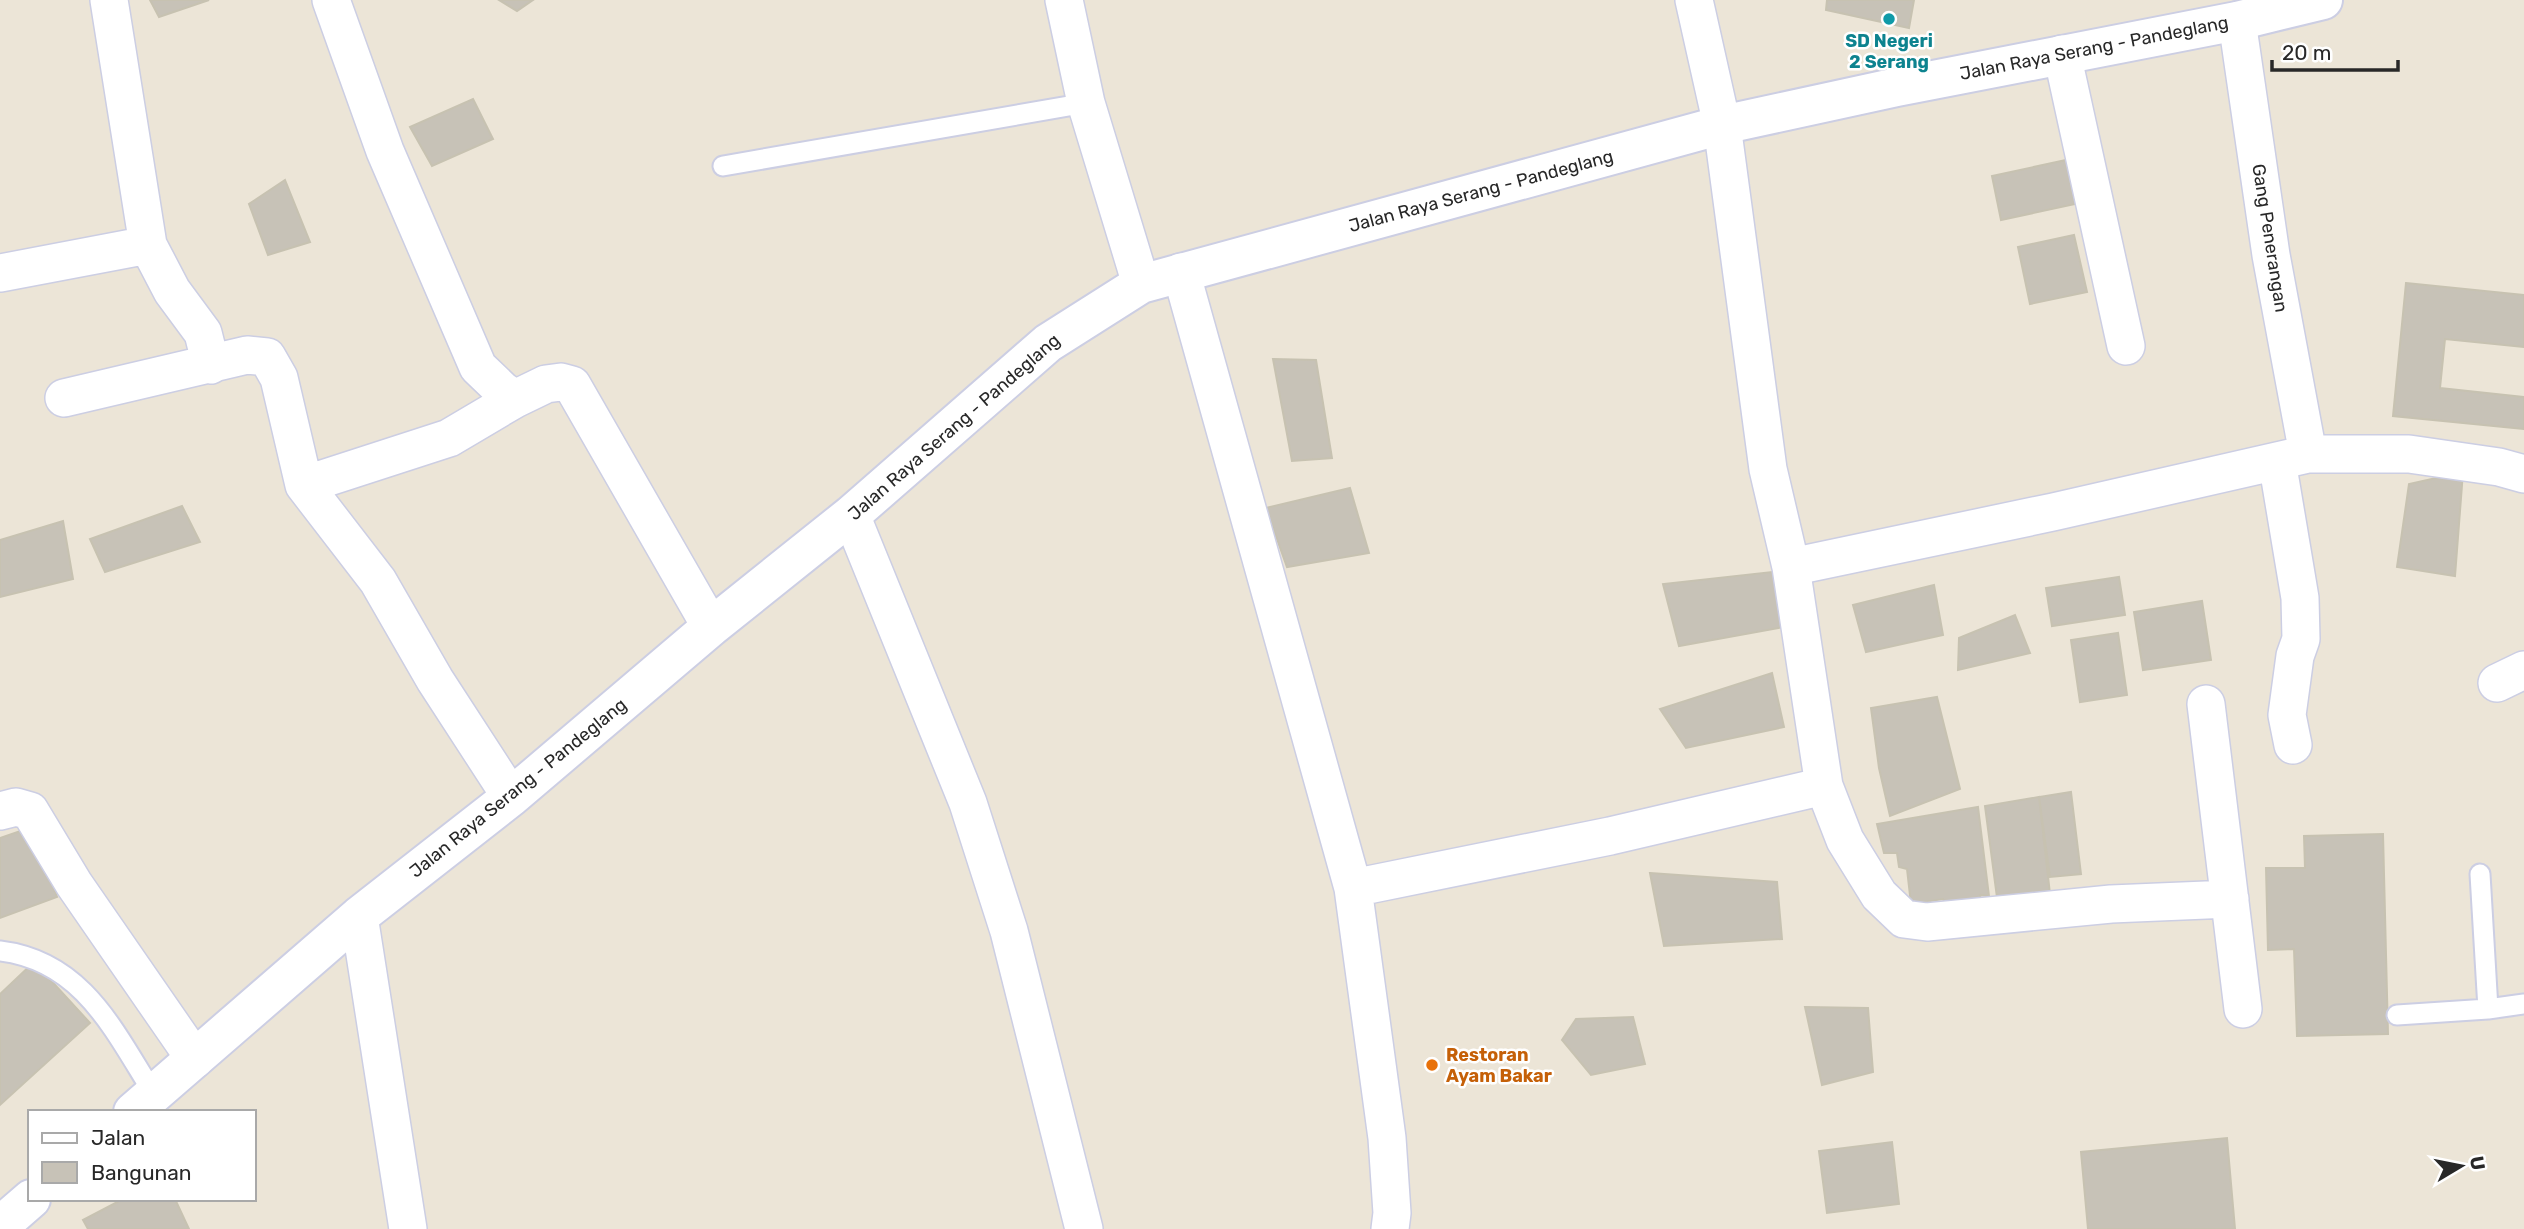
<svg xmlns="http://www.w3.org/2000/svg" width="2524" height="1229" viewBox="0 0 2524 1229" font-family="Rubik,sans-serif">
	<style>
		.building { fill: #c7c2b7; stroke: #c7c2b1; stroke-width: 2 }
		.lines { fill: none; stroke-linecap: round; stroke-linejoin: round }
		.lane-casing { stroke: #cccee3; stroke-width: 23 }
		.street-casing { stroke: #cccee3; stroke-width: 40 }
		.secondary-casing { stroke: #cccee3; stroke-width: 42 }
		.lane { stroke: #fff; stroke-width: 19 }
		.street { stroke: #fff; stroke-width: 37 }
		.secondary { stroke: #fff; stroke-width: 38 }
		.culture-dot { fill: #0f9aa8; stroke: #fff; stroke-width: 2.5 }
		.food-dot { fill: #e8710a; stroke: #fff; stroke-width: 2.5 }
		.labels { text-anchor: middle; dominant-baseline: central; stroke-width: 5; stroke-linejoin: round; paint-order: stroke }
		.culture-label { font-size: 18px; font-weight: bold; fill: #0d838f; stroke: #fff }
		.street-label { font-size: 18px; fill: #282828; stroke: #fff }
		.food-label { font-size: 18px; font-weight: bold; fill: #c56008; stroke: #fff; text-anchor: start }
	</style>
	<rect width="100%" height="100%" fill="#ece5d7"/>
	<path class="building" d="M150,0H209L159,17Z
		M499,0H533L517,11Z
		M1827,0H1914L1909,28L1826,10Z
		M473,99L493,139L432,166L410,127Z
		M2066,160L2075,204L2001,220L1992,176Z
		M285,180L310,242L268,255L249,204Z
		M2074,235L2087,292L2030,304L2018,247Z
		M2406,283L2524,295V347L2445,339L2440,388L2524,397V429L2393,416Z
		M1273,359L1316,360L1332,458L1292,461Z
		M2463,472L2455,576L2397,567L2409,484Z
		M1350,488L1369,553L1287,567L1266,508Z
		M182,506L200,542L105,572L90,539Z
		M63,521L73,579L0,597V540Z
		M1772,572L1784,627L1679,646L1663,584Z
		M2119,577L2125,615L2052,626L2046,588Z
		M1934,585L1943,635L1866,652L1853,605Z
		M2202,601L2211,660L2143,670L2134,612Z
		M2015,615L2030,653L1958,670L1959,638Z
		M2118,633L2127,695L2080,702L2071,640Z
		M1772,673L1784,727L1686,748L1660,709Z
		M1937,697L1960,789L1890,816L1879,768L1871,708Z
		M2071,792L2081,874L2050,877L2039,797Z
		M2039,797L2050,894L1998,905L1985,806Z
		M1978,807L1989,896L1980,895L1982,908L1949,913L1943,899L1911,904L1907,869L1899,867L1897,853H1884L1877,824Z
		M32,827L57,897L0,918V838Z
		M2383,834L2388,1034L2297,1036L2294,949L2268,950L2266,868H2305L2304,836Z
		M1650,873L1777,882L1782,939L1664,946Z
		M34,962L90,1023L0,1105V994Z
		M1805,1007L1868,1008L1873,1072L1822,1085Z
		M1633,1017L1645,1064L1591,1075L1562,1040L1576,1019Z
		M2227,1138L2235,1229H2088L2081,1152Z
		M1892,1142L1899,1204L1827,1213L1819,1151Z
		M123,1199H175L189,1229H88L83,1220Z"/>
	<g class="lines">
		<defs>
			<path id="lane" d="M723,166L1086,103
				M2480,874L2488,1009L2524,1004
				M0,951C83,961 114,1031 154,1094
				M2397,1015L2488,1009"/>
			<path id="street" d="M109,0L148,245L172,291L203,333L211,365
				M331,0L385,151L478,367L503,391L515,399
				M1064,0L1086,103L1141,284
				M2237,21L2271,255L2308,454
				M2062,54L2126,346
				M1181,272L1353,888L1610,836L1824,786L1791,567L1768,469L1722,125L1694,0
				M0,273L148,245
				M64,398L247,355L267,357L279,378L304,485L378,581L435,680L511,797
				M2277,461L2300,598L2301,639L2295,656L2287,715L2293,745
				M304,485L449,438L515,399L546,384L561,382L572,385L711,627
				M851,515L968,803L1009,931L1084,1229
				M1791,567L2053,512L2308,454H2409L2499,467L2524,474
				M2497,683L2524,670
				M2206,704L2243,1009
				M1824,786L1845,840L1879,895L1904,919L1927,922L2111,904L2230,899
				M0,811L16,807L30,811L74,884L195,1059
				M1353,888L1387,1138L1392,1213L1390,1229
				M359,916L408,1229"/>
			<path id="secondary" d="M133,1112L359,916L511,797L711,627L851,515L1048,343L1141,284L1722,125L1897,87L2237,21L2323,0
				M0,1226L31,1199"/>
		</defs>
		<use href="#lane" class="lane-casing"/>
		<use href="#street" class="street-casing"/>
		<use href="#secondary" class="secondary-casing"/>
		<use href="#lane" class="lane"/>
		<use href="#street" class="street"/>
		<use href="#secondary" class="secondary"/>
	</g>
	<circle class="culture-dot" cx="1889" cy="19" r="7"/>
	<circle class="food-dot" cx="1432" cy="1065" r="7"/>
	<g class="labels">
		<g class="culture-label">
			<text x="1889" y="41">SD Negeri<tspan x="1889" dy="21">2 Serang</tspan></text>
		</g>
		<g class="street-label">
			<text transform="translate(2094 48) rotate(-11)">Jalan Raya Serang - Pandeglang</text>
			<text transform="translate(1481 191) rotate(-15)">Jalan Raya Serang - Pandeglang</text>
			<text transform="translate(2270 238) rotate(81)">Gang Penerangan</text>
			<text transform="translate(954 427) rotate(-41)">Jalan Raya Serang - Pandeglang</text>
			<text transform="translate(518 788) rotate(-39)">Jalan Raya Serang - Pandeglang</text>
		</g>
		<g class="food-label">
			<text x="1446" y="1055">Restoran<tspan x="1446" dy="21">Ayam Bakar</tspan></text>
		</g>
	</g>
	<rect x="28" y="1110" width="228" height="91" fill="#ffffff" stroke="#a9a9a9" stroke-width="2"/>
	<rect x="42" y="1133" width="35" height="10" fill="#ffffff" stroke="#a9a9a9" stroke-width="2"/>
	<text x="91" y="1145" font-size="21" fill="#282828">Jalan</text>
	<rect x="42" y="1162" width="35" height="21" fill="#c7c2b7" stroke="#a9a9a9" stroke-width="2"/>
	<text x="91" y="1180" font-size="21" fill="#282828">Bangunan</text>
	<g transform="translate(2461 1166) rotate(80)" stroke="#ffffff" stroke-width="5" paint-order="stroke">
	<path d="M0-5L12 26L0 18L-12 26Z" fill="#282828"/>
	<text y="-10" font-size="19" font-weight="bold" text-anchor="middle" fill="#282828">U</text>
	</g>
	<path d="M2272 60v10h126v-10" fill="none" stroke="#282828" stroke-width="3.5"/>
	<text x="2282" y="60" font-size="21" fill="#282828" stroke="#ffffff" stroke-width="5" paint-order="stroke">20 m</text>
</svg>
